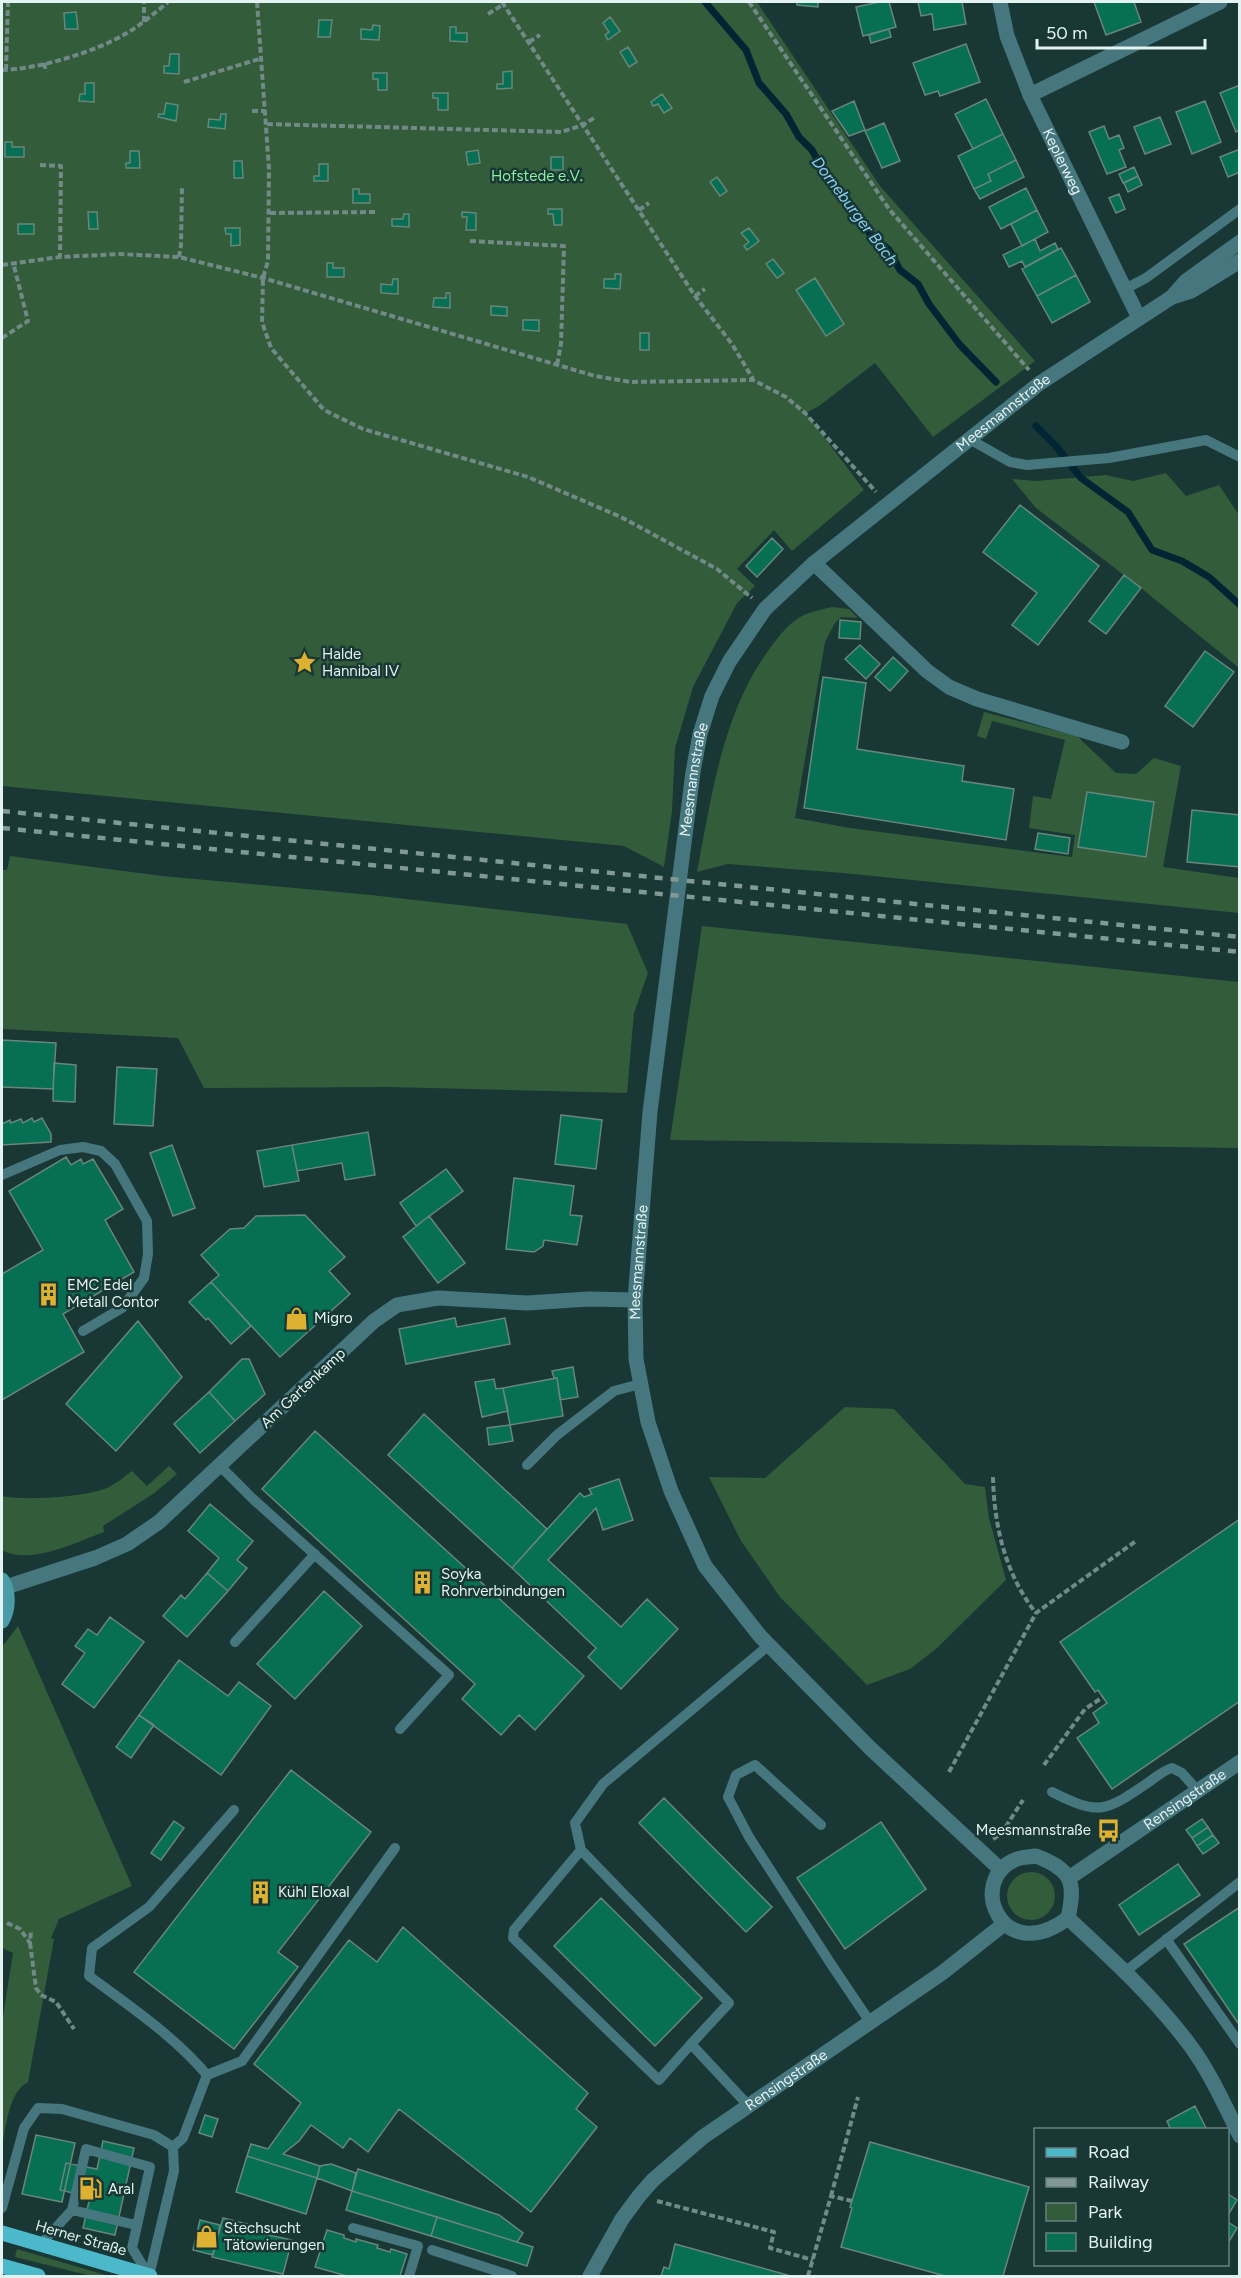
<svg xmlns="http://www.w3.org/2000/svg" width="1241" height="2278" viewBox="0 0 1241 2278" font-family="Figtree,sans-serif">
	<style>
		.green { fill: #335c3a }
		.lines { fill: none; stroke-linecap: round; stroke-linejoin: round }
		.stream { stroke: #022534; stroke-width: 7 }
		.building { fill: #066f54; stroke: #69867b; stroke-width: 1.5 }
		.path { stroke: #718987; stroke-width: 4; stroke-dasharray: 6 3; stroke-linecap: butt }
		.lane { stroke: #46767e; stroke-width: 10 }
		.street { stroke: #46767e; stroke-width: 15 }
		.secondary { stroke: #4b9ba9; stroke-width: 15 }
		.primary { stroke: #4cb9ca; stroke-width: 15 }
		.rail { stroke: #819896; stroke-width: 4.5; stroke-dasharray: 8 8; stroke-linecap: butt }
		.labels { text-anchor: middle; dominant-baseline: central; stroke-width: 5; stroke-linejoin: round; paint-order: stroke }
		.street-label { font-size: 15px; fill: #e2f3f1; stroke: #193735 }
		.park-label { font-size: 15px; fill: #8cf19f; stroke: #193735 }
		.poi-label { font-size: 15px; fill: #e2f3f1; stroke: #193735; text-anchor: start }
		.water-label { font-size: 16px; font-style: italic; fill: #87d1f4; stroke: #193735 }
	</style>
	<rect width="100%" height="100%" fill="#193735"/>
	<path class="green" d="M2,2H757L880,186L1035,361L933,437L875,363L819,406L806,413L864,490L792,551L774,530L737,569L755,586L737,603L693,687L675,748L672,811L664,867L624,846L2,786Z
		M1166,473L1186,496L1219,485L1239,515V668L1141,588L1036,508L1012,479L1036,481L1106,475L1133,481Z
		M832,607L849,609L858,618L841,617L835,623L825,642L795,818L850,828L1072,857L1075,835L1029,828L1033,796L1051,799L1065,740L992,721L986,739L977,736L984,712L1077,736L1116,773L1136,774L1154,758L1181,766L1163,867L1239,878V913L843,873L728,864L697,872C712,795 722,713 770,648C779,636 791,620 806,614C814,611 824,609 832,607Z
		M10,856L162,876L371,895L627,924L648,973L634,1013L627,1093L389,1087L204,1088L178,1038L2,1029V870H7Z
		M702,926L1239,982V1148L670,1140Z
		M845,1407L894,1409L965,1484L985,1487L989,1518L1006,1580L937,1648L910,1669L867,1685L780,1597L741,1541L709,1477L765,1478Z
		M169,1466L177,1474L153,1494L103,1526L104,1532C77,1542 29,1566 2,1550V1496C23,1501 89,1497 109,1487C117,1483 125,1476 132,1471L147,1486Z
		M18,1626L132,1886L59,1919L51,1938L54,1939L28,2082C8,2093 7,2125 2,2145V2022L13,1953L2,1948V1647Z
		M1007 1896a24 24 0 1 1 48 0a24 24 0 1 1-48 0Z
		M17,2249L109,2276H91L15,2257Z"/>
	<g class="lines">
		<path class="stream" d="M705,2L746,50L759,83L786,114L799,137L812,150L826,176L844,194L870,234L889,250L900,270L918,284L929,304L960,345L996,382
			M1036,426L1056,446L1081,478L1128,512L1152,550L1182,561L1209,577L1240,605"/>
	</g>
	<path class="building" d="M797,2H818V7L797,5Z
		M879,2H889L896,27L863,36L856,7Z
		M918,2H962L966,24L934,30L932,14L921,16Z
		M1094,2H1134L1141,22L1106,35Z
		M76,12L78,29H65L64,13Z
		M610,17L620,31L608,40L605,35L609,32L603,23Z
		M319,20H332L330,37H318Z
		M373,25L380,26L379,40L361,39V29L372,30Z
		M450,27H456V33H467V42L450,41Z
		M889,29L891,37L871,43L869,35Z
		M966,44L980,82L940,96L938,91L925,95L913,63Z
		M628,47L637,62L629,67L620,52Z
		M170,54H179V74L164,73V66H169Z
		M512,71V88L497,89V84H503V72Z
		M373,73H387V90H378V79H373Z
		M85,83H94V102L79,101L80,94H85Z
		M1240,85V130L1236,132L1220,93Z
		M433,93H448V110H438V98H433Z
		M662,94L672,108L664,113L658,104L653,106L651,102Z
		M986,99L1003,134L973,149L955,114Z
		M854,101L865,130L849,136L832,111Z
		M1205,101L1221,142L1192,154L1176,112Z
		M166,103L178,105L176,121L158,117L159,114H164Z
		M221,114H226L225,129L208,127L209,119L220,120Z
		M1160,117L1171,144L1145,154L1134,127Z
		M884,123L900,161L882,168L865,131Z
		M1104,126L1109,139L1119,135L1124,148L1119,150L1126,167L1107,174L1089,132Z
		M1003,134L1016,160L988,174L991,181L974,189L958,156Z
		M5,142H12V147H24V157H5Z
		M1240,149V172L1228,177L1220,157Z
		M478,150L480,163L468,165L466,152Z
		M130,151H139L140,168H126V163H130Z
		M551,157H563V170H551Z
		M1016,160L1024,177L980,199L974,189L991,181L988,174Z
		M234,161H242L243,178H234Z
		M319,164H328V181H314V176H319Z
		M1134,167L1138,176L1123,183L1119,174Z
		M1138,176L1142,185L1128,192L1124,183Z
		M717,177L727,191L720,196L710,182Z
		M1026,188L1037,210L1001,229L989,207Z
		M353,189H359V194H370V203H353Z
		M1119,194L1125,209L1116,213L1109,198Z
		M548,209H562V225H554L553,214H548Z
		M1037,210L1048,232L1022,246L1011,224Z
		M88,212H97L98,229H89Z
		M462,212L476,213V230H466L467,217H462Z
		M404,214H409V227L392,226V219H403Z
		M18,224H34V234H18Z
		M225,228H240V245L231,246V234H226Z
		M749,228L759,241L747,250L744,246L749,242L741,233Z
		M1035,239L1040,251L1055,243L1058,249L1025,267L1022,261L1009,267L1003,255Z
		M1061,248L1076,275L1037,296L1022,269Z
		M773,259L784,273L777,278L766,264Z
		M327,263H333V268H344V277H327Z
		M615,274H621L620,289L604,288V279H615Z
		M1076,275L1090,302L1052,323L1037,296Z
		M815,278L844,324L826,336L796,290Z
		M393,279H398V294L381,293V284L392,285Z
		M446,293H450V308L433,307L434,298H446Z
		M491,306L507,307V316L491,315Z
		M523,320H539V331L523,330Z
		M640,333H649V350H640Z
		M1020,505L1099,566L1038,645L1012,625L1037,593L983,552Z
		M772,538L783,549L757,577L746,566Z
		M1124,575L1141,588L1106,634L1089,621Z
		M840,620L861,622L860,639L839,638Z
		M860,645L880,664L866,679L845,659Z
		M1205,651L1234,672L1193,727L1165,706Z
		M893,657L908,671L890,691L875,677Z
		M823,677L866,683L857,749L964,766L962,781L1014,789L1006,840L804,808Z
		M1087,792L1154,802L1146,857L1078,847Z
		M1192,810L1240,815V867L1187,862Z
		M1038,833L1070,838L1068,854L1035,849Z
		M2,1040L56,1043L53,1089L2,1087Z
		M54,1063L76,1065L75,1102L53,1101Z
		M117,1067L157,1069L153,1126L114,1124Z
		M561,1115L602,1120L596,1169L555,1164Z
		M32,1118L34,1122L42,1118L51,1134V1142L2,1145V1124L10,1120L11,1123L21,1119L23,1123Z
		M368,1132L375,1175L345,1180L342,1163L297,1171L292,1145Z
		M172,1145L195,1208L173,1216L150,1153Z
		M292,1145L299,1181L264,1187L257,1151Z
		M66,1157L71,1165L81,1159L83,1164L93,1159L123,1209L105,1220L134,1272L63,1314L84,1352L2,1400V1274L43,1250L9,1191Z
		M446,1169L463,1191L416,1226L400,1203Z
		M514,1178L574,1186L570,1215L582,1216L577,1245L544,1240L543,1246L534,1252L506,1249Z
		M305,1215L345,1257L329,1271L350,1294L280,1357L211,1282L219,1275L201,1255L230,1229L244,1228L256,1216Z
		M429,1216L465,1263L438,1283L403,1237Z
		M211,1282L251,1326L231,1344L208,1318L206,1320L189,1302Z
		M455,1318L457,1327L505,1318L510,1344L406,1364L399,1329Z
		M138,1321L182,1377L116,1451L66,1404Z
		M242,1359H249L265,1394L235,1421L209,1392Z
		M573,1367L578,1397L560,1400L557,1378H554L552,1371Z
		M557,1378L563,1416L510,1425L503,1388Z
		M494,1379L496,1389L503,1388L508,1411L482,1417L475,1382Z
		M209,1392L235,1421L200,1453L174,1424Z
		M424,1414L547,1529L512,1568L388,1455Z
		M510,1425L513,1441L489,1445L487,1428Z
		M315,1431L584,1676L535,1730L519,1715L501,1735L462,1699L475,1684L262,1489Z
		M619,1479L633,1520L603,1530L596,1508L548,1560L621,1627L647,1599L678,1629L621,1689L588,1657L596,1648L512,1568L580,1493L584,1497L592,1494L589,1489Z
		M210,1504L253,1541L237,1560L247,1568L228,1591L207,1573L219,1558L188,1531Z
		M1240,1519V1701L1112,1789L1077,1738L1099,1723L1093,1713L1107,1703L1098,1690L1095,1692L1060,1642Z
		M207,1573L228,1591L187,1637L163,1616L181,1595L185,1599Z
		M324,1591L362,1626L295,1699L257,1664Z
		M110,1617L144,1642L94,1708L62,1684L85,1653L75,1646L88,1629L97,1635Z
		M179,1660L228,1696L239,1682L271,1706L221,1775L139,1715Z
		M139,1715L154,1725L131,1758L116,1747Z
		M291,1770L371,1832L278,1952L298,1967L234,2049L134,1972Z
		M664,1798L772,1907L746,1932L639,1823Z
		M1202,1819L1208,1827L1192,1838L1186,1830Z
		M174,1821L184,1828L161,1860L151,1853Z
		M881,1822L926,1889L845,1949L797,1878Z
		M1208,1827L1213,1835L1197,1846L1192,1838Z
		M1213,1835L1219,1843L1203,1854L1197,1846Z
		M1178,1864L1200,1895L1139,1935L1119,1905Z
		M601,1898L702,1998L655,2046L554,1946Z
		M1240,1907V2026L1184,1944Z
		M403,1927L588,2093L576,2109L597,2127L531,2212L399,2109L368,2152L350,2138L343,2148L311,2125L299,2141L283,2154L320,2166L317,2178L247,2156L251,2144L268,2149L301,2103L254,2064L349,1940L377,1962Z
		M1195,2106L1207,2130H1171L1167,2121Z
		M205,2115L218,2119L212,2137L199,2133Z
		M36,2135L75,2143L62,2202L22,2194Z
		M103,2141L134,2148L115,2235L83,2228L90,2197L60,2190L66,2163L97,2169Z
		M870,2142L1029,2187L1003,2276H945L841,2247L852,2208L850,2207Z
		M247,2156L317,2178L306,2214L236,2192Z
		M331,2164L356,2173L352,2191L317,2178L320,2166Z
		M358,2169L499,2215L523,2233L517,2242L352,2191Z
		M352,2191L437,2217L431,2236L346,2210Z
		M1228,2194L1237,2200L1228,2215Z
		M437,2217L533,2247L527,2266L431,2236Z
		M223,2218L252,2225L251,2231L292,2240L283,2274L212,2257Z
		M200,2220L220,2225L213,2255L193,2250Z
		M1228,2222L1237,2228L1228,2243Z
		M327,2230L344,2235V2238L356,2242V2239L378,2245L377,2248L390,2252L391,2249L407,2254L400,2276H347L315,2267Z
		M675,2244L791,2276H661L664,2267L669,2269Z"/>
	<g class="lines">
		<path class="path" d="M257,2L269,169L268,261L263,278L262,322L271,348L324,410L363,429L528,477L621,517L717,569L752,598
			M502,2L695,296L732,344L753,379
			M749,2L889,209L1029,370
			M488,14L504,4
			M144,22V2
			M529,42L540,35
			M44,63L46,72
			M2,70C39,69 95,52 127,33C142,24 155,13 168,2
			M6,70L8,2
			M184,82L259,59
			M252,111H265
			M267,124L561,132L583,125L594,118
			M40,165L61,166L60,257
			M639,210L649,203
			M270,213L378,212
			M470,241L564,246L561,344L557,365
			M179,257L181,245L182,186
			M2,265L60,257L120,254L179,257L263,278L595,376L630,382L753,380L786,397L805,413L876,492
			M695,296L705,289
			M2,338L28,321L13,262
			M993,1477C994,1525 1005,1574 1036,1613
			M1044,1765L1085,1709L1103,1697
			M949,1772L1036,1613L1136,1541
			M993,1839L1001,1834L1023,1800
			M7,1923L20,1929L30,1943L31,1931
			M30,1943L36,1988L41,1995L56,2002L74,2029
			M831,2196L858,2097
			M657,2201L774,2232L770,2248L813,2260
			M808,2276L831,2196L852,2201"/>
		<path class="lane" d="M1123,290L1146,278L1240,209
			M969,439L1010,462L1027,465L1109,458L1206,440L1240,457
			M2,1175L60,1150L83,1147L101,1151L115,1164L147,1221L148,1254L144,1278L122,1308L83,1331
			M527,1465L557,1435L614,1391L640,1384
			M220,1466L253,1499L449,1675L400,1729
			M235,1642L315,1554
			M1052,1792C1100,1816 1105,1812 1149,1782C1156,1777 1164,1770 1172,1768L1182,1773L1197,1790
			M821,1825L755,1765L736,1775L728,1797L749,1837L831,1964L870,2022
			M581,1850L575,1823L603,1784L769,1645
			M1166,1939L1240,2044
			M1126,1971L1240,1882
			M691,2044L659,2080L513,1938L514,1930L581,1850L729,2003L691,2044L748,2105
			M207,2075L242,2061L395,1848
			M173,2147L183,2138L207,2075C174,2036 131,2007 89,1976L92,1948L149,1907L234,1810
			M2,2208L24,2128L38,2108L62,2109L154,2135L173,2147L174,2171L149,2276
			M72,2210L136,2225
			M353,2228L418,2246L409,2276
			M40,2245L72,2210L86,2149L150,2167L132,2248L149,2276
			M432,2250L512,2276"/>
		<g class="street">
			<path id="s1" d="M1000,2L1007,36L1030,95L1139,318"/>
			<path d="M1030,95L1220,2"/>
			<path d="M1172,297L1191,291L1240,261"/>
			<path d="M814,563L927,671L949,687L977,699L1122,742"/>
			<path d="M6,1587L95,1558L127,1544L159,1522L374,1321L397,1305L438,1298L527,1303L589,1299L635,1300"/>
			<path d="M1036,1856C1072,1870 1076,1882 1068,1918C1001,1969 965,1878 1017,1859C1023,1857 1030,1857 1036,1856Z"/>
			<path id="s2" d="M1001,1870L870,1748L760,1636L705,1566L671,1491L648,1422L636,1359L635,1300L650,1112L693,772L700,734L712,696L729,662L765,609L814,563L1040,383L1172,297L1186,281L1240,242"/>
			<path id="s3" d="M1069,1878L1240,1762"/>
			<path d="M1068,1918C1111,1958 1153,1996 1189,2044C1210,2072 1224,2104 1240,2136"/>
			<path id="s4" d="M590,2276L622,2219L639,2196L653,2180L703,2137L942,1973L1004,1924"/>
		</g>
		<path class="secondary" d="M2,1580C9,1592 9,1608 2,1621"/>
		<path class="primary" d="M2,2233L150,2276
			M2,2266L38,2276"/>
		<path class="rail" d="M2,811L1240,937
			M2,828L1240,952"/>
	</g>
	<defs>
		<symbol id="sight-bare" viewBox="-9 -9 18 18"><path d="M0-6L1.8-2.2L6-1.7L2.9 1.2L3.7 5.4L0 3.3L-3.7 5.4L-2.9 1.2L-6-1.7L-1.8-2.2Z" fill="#deb133" stroke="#193735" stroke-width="2.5" paint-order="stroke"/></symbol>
		<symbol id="building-bare" viewBox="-9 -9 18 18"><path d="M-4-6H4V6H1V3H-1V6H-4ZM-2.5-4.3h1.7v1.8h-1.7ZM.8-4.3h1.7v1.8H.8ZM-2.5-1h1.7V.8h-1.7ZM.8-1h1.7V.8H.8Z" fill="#deb133" stroke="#193735" stroke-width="2.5" paint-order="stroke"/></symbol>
		<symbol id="shop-bare" viewBox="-9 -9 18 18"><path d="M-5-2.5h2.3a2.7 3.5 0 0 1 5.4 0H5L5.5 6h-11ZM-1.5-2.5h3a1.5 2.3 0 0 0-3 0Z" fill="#deb133" stroke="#193735" stroke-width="2.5" paint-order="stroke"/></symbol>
		<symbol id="bus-bare" viewBox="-9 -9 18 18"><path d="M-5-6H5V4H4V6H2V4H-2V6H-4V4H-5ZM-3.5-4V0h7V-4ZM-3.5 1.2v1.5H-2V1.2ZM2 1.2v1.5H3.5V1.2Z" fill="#deb133" stroke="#193735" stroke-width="2.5" paint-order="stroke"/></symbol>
		<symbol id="fuel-bare" viewBox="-9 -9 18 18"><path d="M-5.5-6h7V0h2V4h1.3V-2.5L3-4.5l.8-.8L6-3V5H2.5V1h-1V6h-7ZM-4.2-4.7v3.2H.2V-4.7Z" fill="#deb133" stroke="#193735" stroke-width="2.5" paint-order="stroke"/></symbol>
	</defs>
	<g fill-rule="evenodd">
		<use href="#sight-bare" x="288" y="646" width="33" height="33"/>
		<use href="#building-bare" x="32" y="1278" width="33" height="33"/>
		<use href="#shop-bare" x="280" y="1302" width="33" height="33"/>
		<use href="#building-bare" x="406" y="1566" width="33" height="33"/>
		<use href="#bus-bare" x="1092" y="1814" width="33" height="33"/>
		<use href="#building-bare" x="244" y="1876" width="33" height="33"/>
		<use href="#fuel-bare" x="74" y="2172" width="33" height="33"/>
		<use href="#shop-bare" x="190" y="2220" width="33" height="33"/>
	</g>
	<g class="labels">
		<g class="street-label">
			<text stroke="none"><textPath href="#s1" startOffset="172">Keplerweg</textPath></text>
			<text stroke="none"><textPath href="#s2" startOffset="1724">Meesmannstraße</textPath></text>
			<text stroke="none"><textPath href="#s2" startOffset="1227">Meesmannstraße</textPath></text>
			<text stroke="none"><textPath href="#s2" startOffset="741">Meesmannstraße</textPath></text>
			<text transform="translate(303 1388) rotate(-43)">Am Gartenkamp</text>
			<text stroke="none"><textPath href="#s3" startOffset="140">Rensingstraße</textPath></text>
			<text stroke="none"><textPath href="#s4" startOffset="282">Rensingstraße</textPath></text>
			<text transform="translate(81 2238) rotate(16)">Herner Straße</text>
		</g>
		<g class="park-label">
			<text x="537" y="176">Hofstede e.V.</text>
		</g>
		<g class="poi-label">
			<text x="322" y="654">Halde<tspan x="322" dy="17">Hannibal IV</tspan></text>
			<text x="67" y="1285">EMC Edel<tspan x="67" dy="17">Metall Contor</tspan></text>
			<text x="314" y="1318">Migro</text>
			<text x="441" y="1574">Soyka<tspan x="441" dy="17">Rohrverbindungen</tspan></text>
			<text x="1091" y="1830" text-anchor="end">Meesmannstraße</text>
			<text x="278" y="1892">Kühl Eloxal</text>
			<text x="108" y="2189">Aral</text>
			<text x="224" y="2228">Stechsucht<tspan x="224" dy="17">Tätowierungen</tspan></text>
		</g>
		<g class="water-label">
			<text transform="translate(855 211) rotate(53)">Dorneburger Bach</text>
		</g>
	</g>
	<rect width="1241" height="2278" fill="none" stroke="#e2f3f1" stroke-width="6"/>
	<rect x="1034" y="2128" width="195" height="138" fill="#193735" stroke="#698280" stroke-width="1.5"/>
	<rect x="1046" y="2148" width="30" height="9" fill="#4cb9ca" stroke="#698280" stroke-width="1.5"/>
	<text x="1088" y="2158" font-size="18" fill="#e2f3f1">Road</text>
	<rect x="1046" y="2178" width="30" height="9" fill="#819896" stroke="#698280" stroke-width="1.5"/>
	<text x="1088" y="2188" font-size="18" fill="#e2f3f1">Railway</text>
	<rect x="1046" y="2203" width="30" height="18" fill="#335c3a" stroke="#698280" stroke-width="1.5"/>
	<text x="1088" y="2218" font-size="18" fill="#e2f3f1">Park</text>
	<rect x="1046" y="2233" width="30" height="18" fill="#066f54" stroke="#698280" stroke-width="1.5"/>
	<text x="1088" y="2248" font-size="18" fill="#e2f3f1">Building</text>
	<path d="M1037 39v9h168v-9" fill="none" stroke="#e2f3f1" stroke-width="3"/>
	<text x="1046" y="39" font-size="18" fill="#e2f3f1" stroke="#193735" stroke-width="4.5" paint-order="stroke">50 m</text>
</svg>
